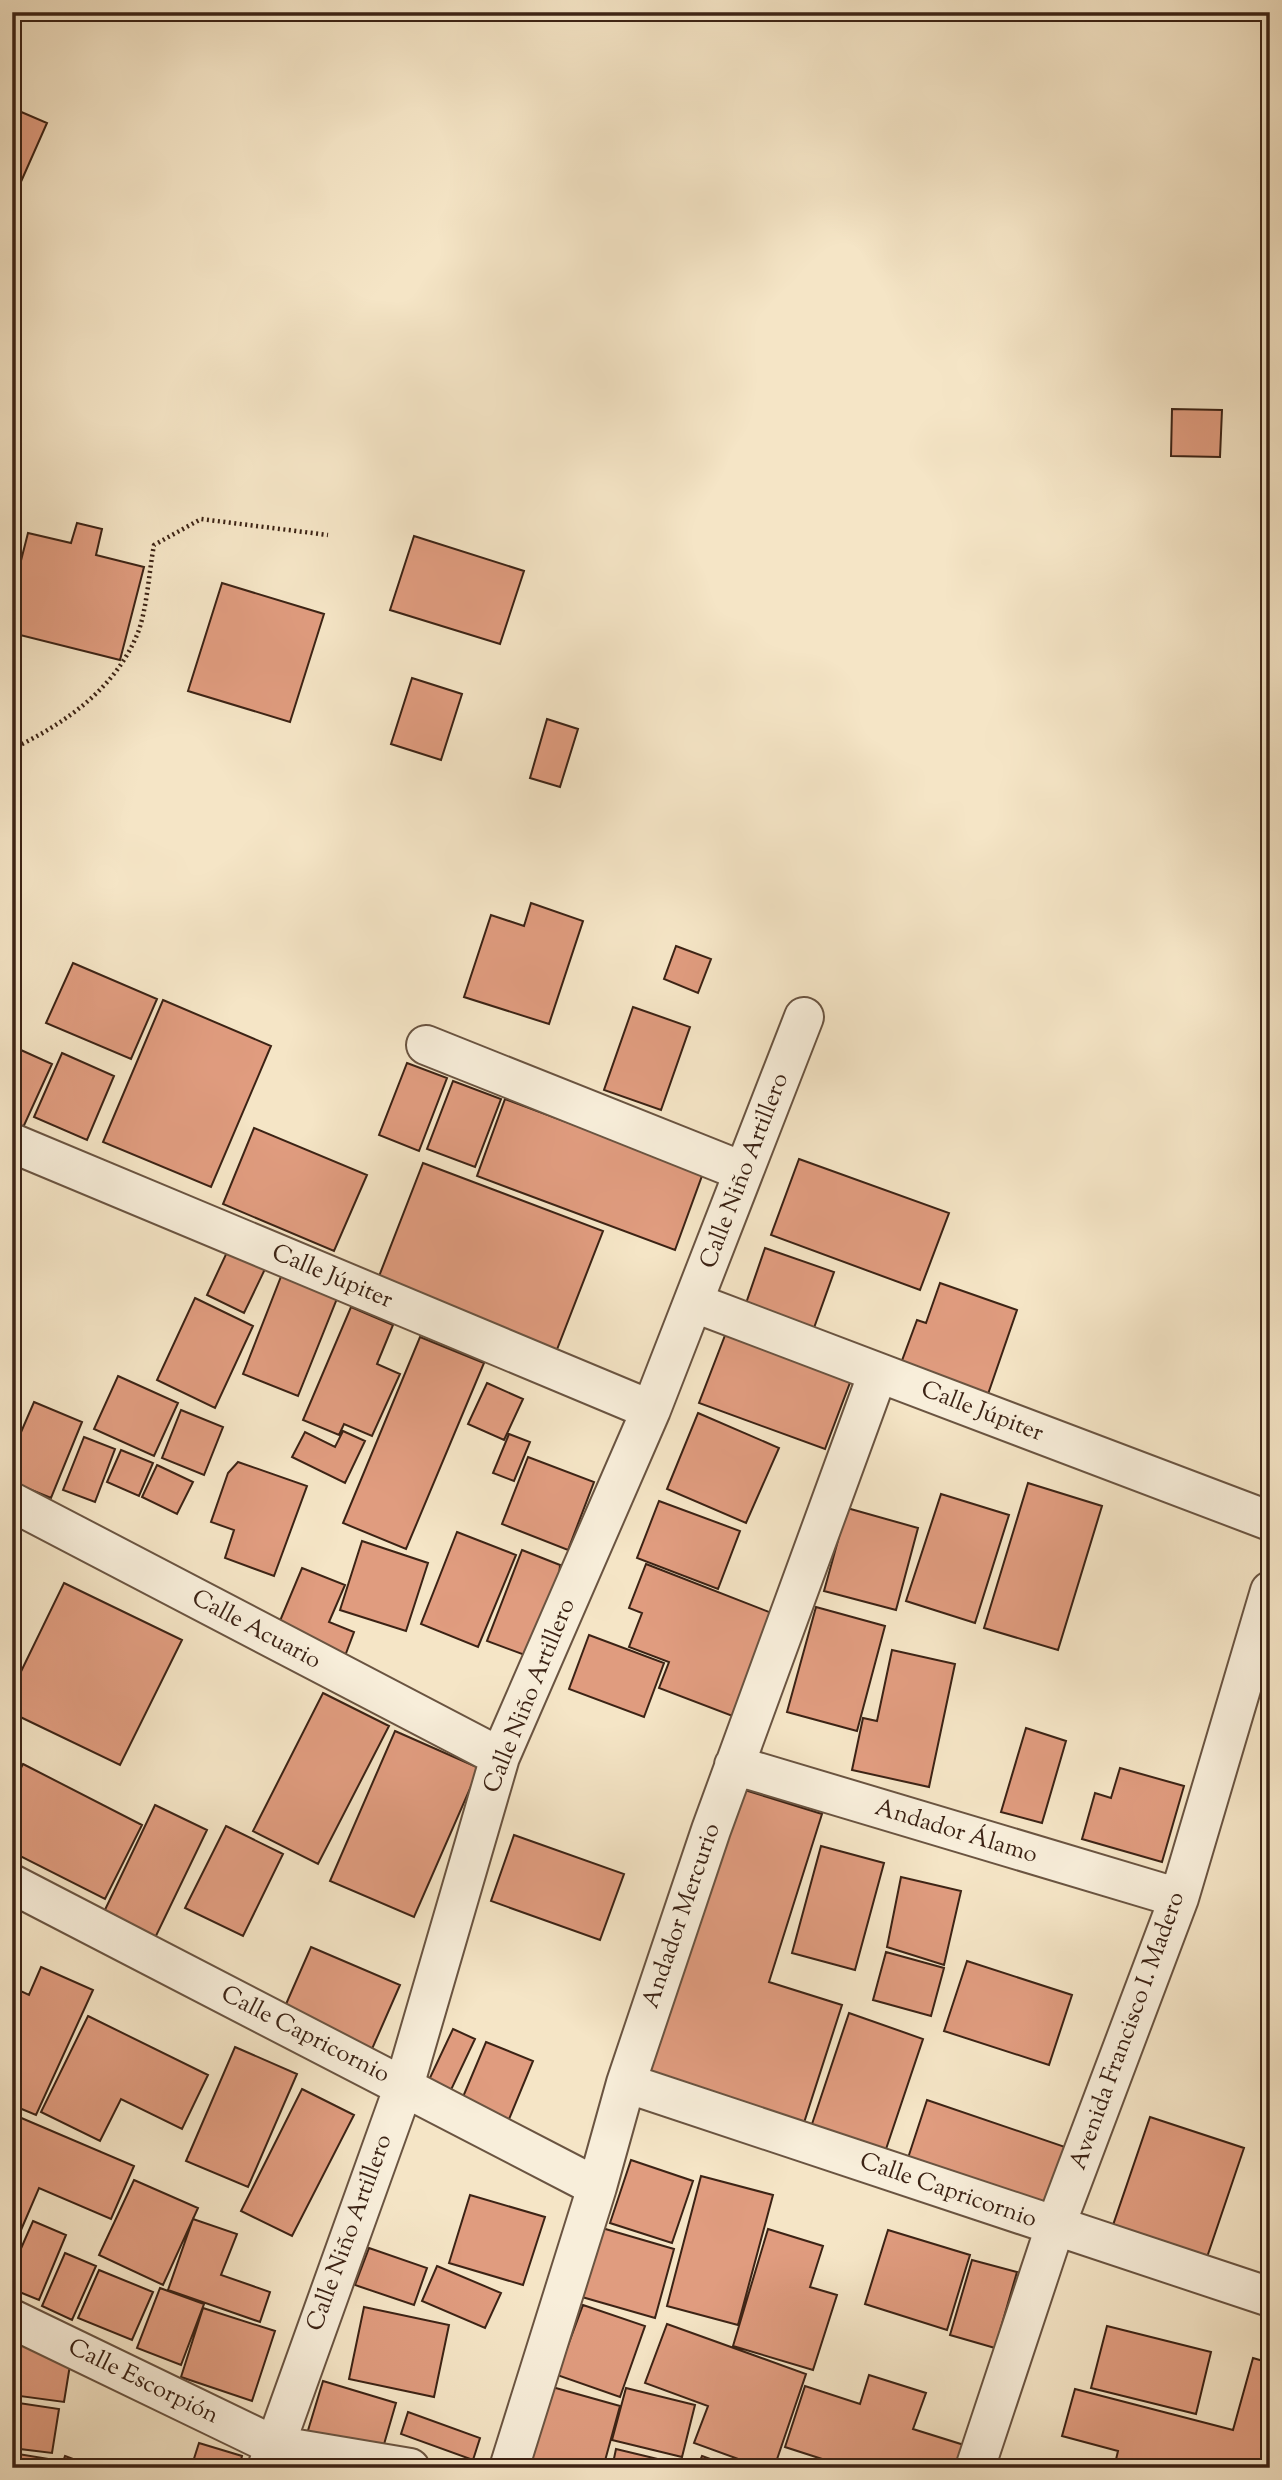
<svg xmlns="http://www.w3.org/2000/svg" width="1282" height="2480" viewBox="0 0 1282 2480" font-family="'Sorts Mill Goudy',serif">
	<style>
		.building { fill: #e09c7f; stroke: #3c2315; stroke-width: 2 }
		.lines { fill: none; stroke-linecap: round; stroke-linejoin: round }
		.street-casing { stroke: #6a5441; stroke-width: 42 }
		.path { stroke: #3c2315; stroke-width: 4.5; stroke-dasharray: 2 3.5; stroke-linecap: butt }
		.street { stroke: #f8eeda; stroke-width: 38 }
		.labels { text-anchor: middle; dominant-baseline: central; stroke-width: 7; stroke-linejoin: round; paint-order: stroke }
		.street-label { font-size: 24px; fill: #3c2315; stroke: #f8eeda }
	</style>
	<rect width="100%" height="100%" fill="#f5e5c6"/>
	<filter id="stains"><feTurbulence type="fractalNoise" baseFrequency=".00286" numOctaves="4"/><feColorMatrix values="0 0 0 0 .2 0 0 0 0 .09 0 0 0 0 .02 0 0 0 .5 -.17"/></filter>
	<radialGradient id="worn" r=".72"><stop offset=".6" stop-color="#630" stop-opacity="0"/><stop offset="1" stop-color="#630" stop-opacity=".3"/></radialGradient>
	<path class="building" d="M12,108L47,123L12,202Z
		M1172,409L1222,410L1220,457L1171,456Z
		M77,523L102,529L96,555L144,567L120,660L12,633V596L28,533L71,543Z
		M414,536L524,571L500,644L390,610Z
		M222,583L324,614L290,722L188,691Z
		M412,678L462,694L441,760L391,744Z
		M547,719L578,729L560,787L530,778Z
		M531,903L583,921L549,1024L464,997L491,915L524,926Z
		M676,946L711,959L698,993L664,979Z
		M73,963L157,999L131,1059L46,1023Z
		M163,1000L271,1046L211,1187L103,1142Z
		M633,1007L690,1027L661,1110L604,1090Z
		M12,1046L52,1064L21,1132L12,1128Z
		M62,1053L114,1076L87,1140L34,1117Z
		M407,1063L447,1078L419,1151L379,1135Z
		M453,1081L501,1099L475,1167L427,1149Z
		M505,1099L703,1173L675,1250L477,1176Z
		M254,1128L367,1175L334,1251L223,1204Z
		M799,1159L949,1213L920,1290L771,1235Z
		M423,1163L603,1231L556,1352L376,1284Z
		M765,1248L834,1272L810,1339L742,1315Z
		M228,1250L265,1269L244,1313L207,1295Z
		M282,1274L338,1296L298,1396L243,1374Z
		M940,1283L1017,1310L987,1397L900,1366L917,1320L926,1323Z
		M195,1298L253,1326L215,1408L157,1380Z
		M351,1307L393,1325L377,1364L400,1374L372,1436L344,1424L339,1435L303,1420Z
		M729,1325L854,1372L825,1449L699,1403Z
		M420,1337L484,1363L406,1549L343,1523Z
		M118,1376L178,1403L154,1456L94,1429Z
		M487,1383L523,1399L504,1440L468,1424Z
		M34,1402L82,1422L51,1498L12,1482V1453Z
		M181,1410L223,1427L204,1475L162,1458Z
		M698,1413L779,1448L746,1523L667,1489Z
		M343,1431L365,1441L345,1483L292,1457L305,1432L335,1447Z
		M509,1434L530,1442L514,1481L493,1473Z
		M84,1437L115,1449L95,1502L63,1490Z
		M121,1450L153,1463L139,1496L107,1482Z
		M528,1457L594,1482L568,1550L502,1524Z
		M238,1462L307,1486L274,1576L225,1558L234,1530L211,1522L228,1473Z
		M157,1465L193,1482L177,1514L142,1497Z
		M1028,1483L1102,1506L1058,1650L984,1628Z
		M941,1494L1009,1515L975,1623L906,1601Z
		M659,1501L740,1531L718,1589L637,1558Z
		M847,1508L918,1528L896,1610L824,1591Z
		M457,1532L516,1555L478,1647L421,1624Z
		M362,1541L428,1563L406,1631L340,1610Z
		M522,1550L560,1565L557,1598L533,1658L487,1641Z
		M646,1564L782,1617L743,1720L659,1688L669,1662L629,1647L642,1613L629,1608Z
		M302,1568L345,1585L329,1622L354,1632L345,1656L277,1628Z
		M64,1583L182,1640L120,1765L12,1713V1690Z
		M816,1607L885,1626L857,1731L787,1712Z
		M589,1635L664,1663L644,1717L569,1689Z
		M892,1650L955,1664L929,1787L852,1770L863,1718L877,1721Z
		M323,1693L389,1726L318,1864L253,1831Z
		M1026,1728L1066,1741L1042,1823L1001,1812Z
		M395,1731L479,1768L414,1917L330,1881Z
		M23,1764L142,1825L105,1899L12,1852V1785Z
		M1120,1768L1184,1786L1162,1862L1082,1839L1095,1793L1111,1798Z
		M735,1787L822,1814L769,1982L842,2005L801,2132L642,2082Z
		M155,1805L207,1830L154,1940L102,1916Z
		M226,1826L283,1854L243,1936L185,1908Z
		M514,1835L624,1874L600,1940L491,1901Z
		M821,1846L884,1863L855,1970L792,1953Z
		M901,1877L961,1891L944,1965L887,1947Z
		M311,1947L400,1985L372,2049L283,2011Z
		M886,1952L944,1968L931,2016L873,2000Z
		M967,1961L1072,1995L1049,2065L944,2031Z
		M41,1967L93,1990L36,2115L12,2105V1987L29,1995Z
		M849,2013L923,2039L884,2155L810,2130Z
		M88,2016L208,2075L182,2129L121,2099L100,2141L41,2112Z
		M453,2029L475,2039L450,2092L428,2082Z
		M486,2042L533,2061L507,2124L460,2104Z
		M235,2047L297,2074L248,2187L186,2161Z
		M302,2089L354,2115L292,2236L241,2211Z
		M927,2100L1068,2148L1047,2209L907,2161Z
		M12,2114L134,2166L111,2219L39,2188L12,2251Z
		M1150,2117L1244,2148L1204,2266L1110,2234Z
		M631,2160L693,2181L672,2243L610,2223Z
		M701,2176L773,2195L738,2325L667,2306Z
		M134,2180L198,2208L163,2285L99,2255Z
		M470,2195L545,2217L523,2285L449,2263Z
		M193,2219L237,2234L221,2275L270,2292L260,2322L168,2290Z
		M33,2221L66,2235L39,2300L12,2289V2269Z
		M602,2228L674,2249L655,2318L582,2297Z
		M768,2229L823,2246L810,2287L837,2295L813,2370L733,2346Z
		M888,2230L970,2255L947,2330L865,2304Z
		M369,2248L427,2268L414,2305L355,2285Z
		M65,2253L96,2266L72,2320L42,2306Z
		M972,2260L1017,2272L995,2348L950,2335Z
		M437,2266L501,2293L485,2328L422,2301Z
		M99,2270L153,2292L132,2340L78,2318Z
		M160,2288L204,2304L181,2365L137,2348Z
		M583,2305L645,2326L620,2397L557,2375Z
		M364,2307L449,2325L434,2397L349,2379Z
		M203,2308L275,2331L252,2401L181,2377Z
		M667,2324L806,2374L774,2468H763L694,2443L708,2406L645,2383Z
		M1107,2326L1211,2352L1196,2414L1091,2388Z
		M13,2340L70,2365L64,2402L12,2395Z
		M1253,2358L1270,2363V2468H1114L1118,2451L1062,2436L1075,2389L1233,2430Z
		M869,2375L926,2393L913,2429L964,2445L956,2468H850L785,2447L805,2386L860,2404Z
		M323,2381L396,2403L380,2458L306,2437Z
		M545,2385L620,2406L603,2468H528Z
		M626,2388L695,2405L682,2457L612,2440Z
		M12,2402L59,2409L52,2453L12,2448Z
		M408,2412L480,2438L473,2460L401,2434Z
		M199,2443L242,2456L239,2468H191Z
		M616,2449L687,2466V2468H612Z
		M12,2453L49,2459L48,2468H12Z
		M65,2456L97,2468H61Z
		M702,2456L735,2468H697Z"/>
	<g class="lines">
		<defs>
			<path id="street" d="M426,1045L742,1171
				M12,1143L651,1410
				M695,1303L1270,1521
				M12,1502L500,1757
				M734,1765L1179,1898
				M12,1884L597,2187
				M626,2083L1270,2297
				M12,2319L273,2445L410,2468
				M267,2468L404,2086L500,1757L651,1410L804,1017
				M509,2468L597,2187L626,2083L711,1830L878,1373
				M975,2468L1055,2227L1179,1898L1270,1591"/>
		</defs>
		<use href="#street" class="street-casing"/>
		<path class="path" d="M12,749C64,724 114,690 137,635C147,611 149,571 154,545L201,519L328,535"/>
		<use href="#street" class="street"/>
	</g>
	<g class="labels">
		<g class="street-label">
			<text transform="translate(745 1171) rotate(-69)">Calle Niño Artillero</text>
			<text transform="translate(332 1277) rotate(23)">Calle Júpiter</text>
			<text transform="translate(982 1412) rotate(21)">Calle Júpiter</text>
			<text transform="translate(256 1630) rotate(28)">Calle Acuario</text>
			<text transform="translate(530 1696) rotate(-68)">Calle Niño Artillero</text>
			<text transform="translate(956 1832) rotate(17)">Andador Álamo</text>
			<text transform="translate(682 1916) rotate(-71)">Andador Mercurio</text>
			<text transform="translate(1128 2031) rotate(-70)">Avenida Francisco I. Madero</text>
			<text transform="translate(305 2035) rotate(27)">Calle Capricornio</text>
			<text transform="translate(948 2191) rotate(19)">Calle Capricornio</text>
			<text transform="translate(350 2233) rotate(-70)">Calle Niño Artillero</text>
			<text transform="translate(143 2382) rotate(26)">Calle Escorpión</text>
		</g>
	</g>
	<rect width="1282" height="2480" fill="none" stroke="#f5e5c6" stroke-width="42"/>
	<rect x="14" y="14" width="1254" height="2452" fill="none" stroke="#3c2315" stroke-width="3.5"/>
	<rect x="21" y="21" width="1240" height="2438" fill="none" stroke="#3c2315" stroke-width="2"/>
	<rect width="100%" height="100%" filter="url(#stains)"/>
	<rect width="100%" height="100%" fill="url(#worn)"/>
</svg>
